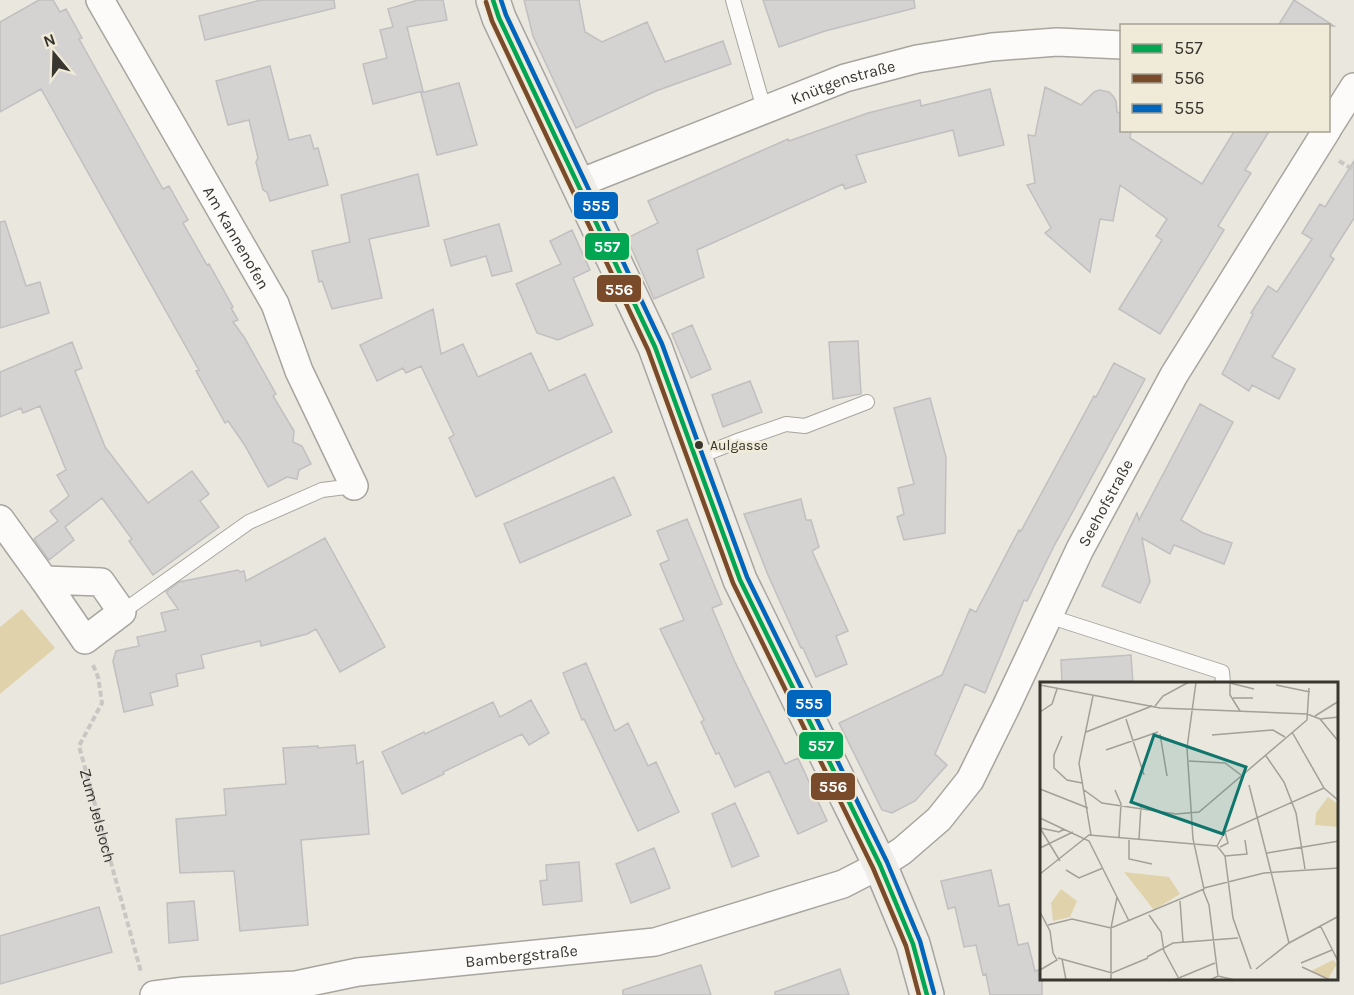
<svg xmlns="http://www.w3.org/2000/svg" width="1354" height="995" viewBox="0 0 1354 995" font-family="Karla,sans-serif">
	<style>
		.green { fill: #e0d3ac }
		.building { fill: #d4d3d2; stroke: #c1bfbf; stroke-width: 1.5 }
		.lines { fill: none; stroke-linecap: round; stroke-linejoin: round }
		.service-casing { stroke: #a7a59e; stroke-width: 16 }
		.minor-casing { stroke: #a7a59e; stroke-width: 30 }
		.secondary-casing { stroke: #a7a59e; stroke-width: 36 }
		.path { stroke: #c8c7c4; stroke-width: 4; stroke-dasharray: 6 3; stroke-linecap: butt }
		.service { stroke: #fcfbfa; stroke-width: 14 }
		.minor { stroke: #fcfbfa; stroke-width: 27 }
		.secondary { stroke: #efedea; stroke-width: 33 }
		.bus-1-casing { stroke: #f0ead8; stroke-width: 9 }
		.bus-2-casing { stroke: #f0ead8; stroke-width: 9 }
		.bus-3-casing { stroke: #f0ead8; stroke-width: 9 }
		.bus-1 { stroke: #00a651; stroke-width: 4.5 }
		.bus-2 { stroke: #7a4b2a; stroke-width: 4.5 }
		.bus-3 { stroke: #0065bd; stroke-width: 4.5 }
		.bus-dot { fill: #38362f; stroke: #f0ead8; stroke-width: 2 }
		.labels { text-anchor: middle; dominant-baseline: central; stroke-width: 5; stroke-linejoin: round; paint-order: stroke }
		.bus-label { font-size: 14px; fill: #38362f; stroke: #f0ead8; text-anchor: start }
		.street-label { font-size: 16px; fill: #38362f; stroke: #f0ead8 }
		.inset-road { fill: none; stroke: #a3a098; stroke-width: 1.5 }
		.view { fill: #0f766e; fill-opacity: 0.15; stroke: #0f766e; stroke-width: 3 }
		.inset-edge { fill: none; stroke: #38362f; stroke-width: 3 }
		.line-badge { stroke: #f0ead8; stroke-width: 2 }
		.badge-label { font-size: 16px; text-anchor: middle; font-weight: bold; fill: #fff }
	</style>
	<rect width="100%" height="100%" fill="#eae7de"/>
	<path class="green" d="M22,609L55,648L0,694V627Z"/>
	<path class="building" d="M39,0H53L60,12L66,9L82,38L79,39L163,189L169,186L188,220L183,223L207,265L209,264L233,307L231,308L238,320L233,322L244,337L276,394L273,396L294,431L293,442L302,446L311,464L299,470L297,479L287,477L268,487L244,444L228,421L225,423L196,371L199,370L41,89L0,112V22Z
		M261,0H334L335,8L205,40L199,16Z
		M418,0H443L447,20L407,27L423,91L373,104L363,64L387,58L380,30L393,27L388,9Z
		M524,0H579L585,32L602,42L647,22L665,62L723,41L731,64L656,91L576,128L533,36Z
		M763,0H914L915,8L825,31L779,47Z
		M1294,0L1334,26H1278Z
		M270,66L289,140L310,135L314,149L318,148L328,185L270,201L267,192L263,190L256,162L258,158L249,120L228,125L216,81Z
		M459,83L477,145L437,155L421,93Z
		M1045,87L1081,105L1094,92L1099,90L1109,92L1113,96L1116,101L1117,112L1122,114V130H1131L1130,138L1202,184L1235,130H1270L1245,170L1251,173L1218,226L1224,230L1160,334L1119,309L1162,240L1156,236L1167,219L1120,185L1113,221L1100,219L1090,272L1045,233L1051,228L1027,185L1035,183L1028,135L1035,136Z
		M990,89L1004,145L959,156L953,130L856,155L866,182L845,189L843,184L697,250L704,277L654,299L627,238L658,223L648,201L788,139L789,141L868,113L920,100L921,106Z
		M1354,161V218L1330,256L1334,259L1272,357L1295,369L1279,399L1252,385L1249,391L1222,374L1253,314L1251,313L1268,286L1277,292L1312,239L1302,233L1320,204L1325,207Z
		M418,174L429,226L369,239L382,298L332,309L322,281L319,282L312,251L350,242L341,195Z
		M5,221L26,286L40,282L49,313L0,328V222Z
		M499,224L512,271L492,276L486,256L451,266L444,240Z
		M572,230L590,270L573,278L593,325L558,340L537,333L516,284L561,264L550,241Z
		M433,309L441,354L463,344L478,377L531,353L549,391L585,374L612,432L476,497L449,438L454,435L421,366L406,373L403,368L377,381L360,345Z
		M692,325L711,369L691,378L672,334Z
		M858,341L861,394L833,399L829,342Z
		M72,342L82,368L75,371L105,447L148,503L192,471L209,494L200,501L219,527L153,575L129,541L132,539L102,498L65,527L74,540L49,560L34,539L58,521L50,511L69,496L57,475L66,470L40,406L23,413L21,408L0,417V372Z
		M1114,363L1145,379L1053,548L1027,601L1024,600L985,693L965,684L935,754L947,765L915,801L892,813L882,810L839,723L942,675L970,609L976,612L1019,530L1021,531L1094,396L1096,397Z
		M750,381L762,412L723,427L712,395Z
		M930,398L946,457L945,533L904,540L897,517L904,514L898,488L914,484L894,408Z
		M1200,404L1233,422L1181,520L1203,533L1232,543L1224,564L1174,545L1170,554L1142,538L1150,582L1140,603L1102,586L1137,513L1139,520Z
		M614,477L631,515L520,563L504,524Z
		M801,499L806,520H811L819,547L812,551L848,631L836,636L847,664L816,677L803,648H801L768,575L744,514Z
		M687,519L722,604L712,608L734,660L785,764L798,758L827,821L798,834L769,771L735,787L719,753L716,754L701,722L704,720L660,629L684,620L660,564L669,560L657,531Z
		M325,538L385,647L340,672L316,629L307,634L261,646L260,641L201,655L204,668L176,674L178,686L150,693L153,705L124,712L113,661L116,651L139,646L137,637L166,631L161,613L178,609L166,592L179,582L238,570L240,572L244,571L246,581Z
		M1131,655L1133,683H1062L1061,660Z
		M586,663L615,731L628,723L648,766L656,762L679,812L638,831L584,719L582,720L563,673Z
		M531,700L549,733L529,745L522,734L443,772L444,774L402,794L382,752L424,732L425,734L493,702L500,717Z
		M355,745L357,764L363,761L369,834L301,840L308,925L240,931L234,871L180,873L176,819L226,815L224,789L286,784L283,748L318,746V748Z
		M735,803L759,856L732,867L712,814Z
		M654,848L670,888L631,903L616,864Z
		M579,862L582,901L543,905L540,881L547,880L546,865Z
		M991,870L999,906L1009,904L1018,945L1028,943L1035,971L1042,969V995H990L986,974L983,975L976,945L964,947L955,907L948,909L941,881Z
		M194,901L198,940L169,943L167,903Z
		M99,907L112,952L0,984V936Z
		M701,965L711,995H623V990Z
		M840,969L849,995H775V992Z"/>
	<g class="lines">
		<defs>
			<path id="service" d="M733,0L764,109
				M695,458L740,440L786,424L805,426L867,402
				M122,612L249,522L322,490L354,486
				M1048,616L1222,672L1223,683"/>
			<g id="minor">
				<path id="s2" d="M100,0L275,304L299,371L354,486"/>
				<path d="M1328,128L1354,87"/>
				<path id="s3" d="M577,184L845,78L917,59L992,47L1057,42L1122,45"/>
				<path d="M0,519L44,580"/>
				<path d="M44,580L101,582L122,612L85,640Z"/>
				<path id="s4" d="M154,995L185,991L296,985L358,972L655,942L843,884L880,865L902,851L939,819L970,780L1005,709L1080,549L1174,375L1327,130"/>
			</g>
			<path id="secondary" d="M493,0L499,18L655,347L740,580L880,865L913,944L927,995"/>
		</defs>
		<use href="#service" class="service-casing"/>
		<use href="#minor" class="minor-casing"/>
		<use href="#secondary" class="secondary-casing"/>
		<g class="path">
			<path d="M1339,161L1354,170"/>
			<path id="s1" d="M93,665L98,677L102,703L79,746L141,972"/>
		</g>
		<use href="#service" class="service"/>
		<use href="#minor" class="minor"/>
		<use href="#secondary" class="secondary"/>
		<defs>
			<path id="bus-1" d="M493,0L499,18L655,347L740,580L880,865L913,944L927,995"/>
			<path id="bus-2" d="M486,2L492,21L648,350L733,583L873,868L906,946L919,995"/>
			<path id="bus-3" d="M501,0L506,15L662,344L747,577L887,862L920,941L934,993"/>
		</defs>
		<use href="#bus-1" class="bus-1-casing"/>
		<use href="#bus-2" class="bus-2-casing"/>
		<use href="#bus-3" class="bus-3-casing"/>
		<use href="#bus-1" class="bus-1"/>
		<use href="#bus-2" class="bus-2"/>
		<use href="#bus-3" class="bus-3"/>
	</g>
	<circle class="bus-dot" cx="699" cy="445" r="5"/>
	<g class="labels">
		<g class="bus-label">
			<text x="710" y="445">Aulgasse</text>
		</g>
		<g class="street-label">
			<text stroke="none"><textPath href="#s3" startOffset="285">Knütgenstraße</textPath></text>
			<text stroke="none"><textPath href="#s2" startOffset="274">Am Kannenofen</textPath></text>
			<text stroke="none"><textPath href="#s4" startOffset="1176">Seehofstraße</textPath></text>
			<text stroke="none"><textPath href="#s1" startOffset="160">Zum Jelsloch</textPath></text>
			<text stroke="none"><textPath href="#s4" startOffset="370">Bambergstraße</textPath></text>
		</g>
	</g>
	<g transform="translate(1040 682)">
		<rect width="298" height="298" fill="#eae7de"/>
		<path d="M288,115L298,122V145L275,143L276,131ZM84,190L129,195L140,212L114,228ZM21,207L37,219L30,235L13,239L11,221ZM293,278L297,282L288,297L271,289Z" fill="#e0d3ac"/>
		<path class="inset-road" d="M190,0V13L200,29M190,1L214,7M0,3L120,26L267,32L280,37L299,60M236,3L270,10M193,16H213M115,24L123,14L149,0M0,30L12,22L17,7M275,34L299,19M86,37L104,93M280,37L299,35M46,50L112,24M252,50L284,106L299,119M120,52L127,94M172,53L233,48L245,55M22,54L14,73V86L27,98L42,101M66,68L118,50M226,74L244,100L256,131L265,187M149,79L185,81L201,93M209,103L249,261M0,107L48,126M44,108L62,121L136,132L159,130L267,38L269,6M75,108L81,122L79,155M0,136L49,159L89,239M0,146L20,179M0,146L19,150L24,147M51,153L39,81L53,14M89,156V177L112,182M99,157L101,124M177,164L185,150L284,106M180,165L188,161L185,150M0,166L33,150M227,171L299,159M185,174L207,172L205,158M26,188L39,196L63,186M0,192L49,153L177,164L185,174L193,236L211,287M164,206L224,191L299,186M163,208L169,223L178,294M140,219L143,260M0,230L10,249L13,271M109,233L121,250L124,269L138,295M8,243L32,237L71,246L164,207L153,157L147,66L156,0M280,243L299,281M107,275L133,261L198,256M18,276L72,291L108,276M22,277L26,298M261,281L292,268M262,285L290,298M216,287L249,261L299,234M0,288L17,278L13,271M71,298V246L77,215M134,298L175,281M170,298L178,294L195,298"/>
		<path class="view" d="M114,53L206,85L183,152L91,120Z"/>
		<rect width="298" height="298" class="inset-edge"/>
	</g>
	<g class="line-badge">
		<rect x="573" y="191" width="46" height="29" rx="6" fill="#0065bd"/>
		<rect x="584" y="232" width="46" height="29" rx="6" fill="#00a651"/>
		<rect x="596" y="274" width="46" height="29" rx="6" fill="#7a4b2a"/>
		<rect x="786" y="689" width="46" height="29" rx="6" fill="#0065bd"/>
		<rect x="798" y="731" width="46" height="29" rx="6" fill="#00a651"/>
		<rect x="810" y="772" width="46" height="29" rx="6" fill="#7a4b2a"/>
	</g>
	<g class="badge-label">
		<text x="596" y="211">555</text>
		<text x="607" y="252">557</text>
		<text x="619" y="295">556</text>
		<text x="809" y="709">555</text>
		<text x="821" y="751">557</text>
		<text x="833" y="792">556</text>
	</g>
	<rect x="1120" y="24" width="210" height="108" fill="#f0ead8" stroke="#a6a294" stroke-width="1.5"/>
	<rect x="1132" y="44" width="30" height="9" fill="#00a651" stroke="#a6a294" stroke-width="1.5"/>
	<text x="1174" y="54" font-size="18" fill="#38362f">557</text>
	<rect x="1132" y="74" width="30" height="9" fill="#7a4b2a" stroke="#a6a294" stroke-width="1.5"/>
	<text x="1174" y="84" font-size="18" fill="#38362f">556</text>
	<rect x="1132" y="104" width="30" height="9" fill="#0065bd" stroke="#a6a294" stroke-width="1.5"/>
	<text x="1174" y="114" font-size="18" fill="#38362f">555</text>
	<g transform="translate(54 54) rotate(341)" stroke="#f0ead8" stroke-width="4.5" paint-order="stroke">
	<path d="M0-4.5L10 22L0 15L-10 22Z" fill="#38362f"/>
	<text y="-9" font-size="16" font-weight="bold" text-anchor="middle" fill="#38362f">N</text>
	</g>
</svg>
